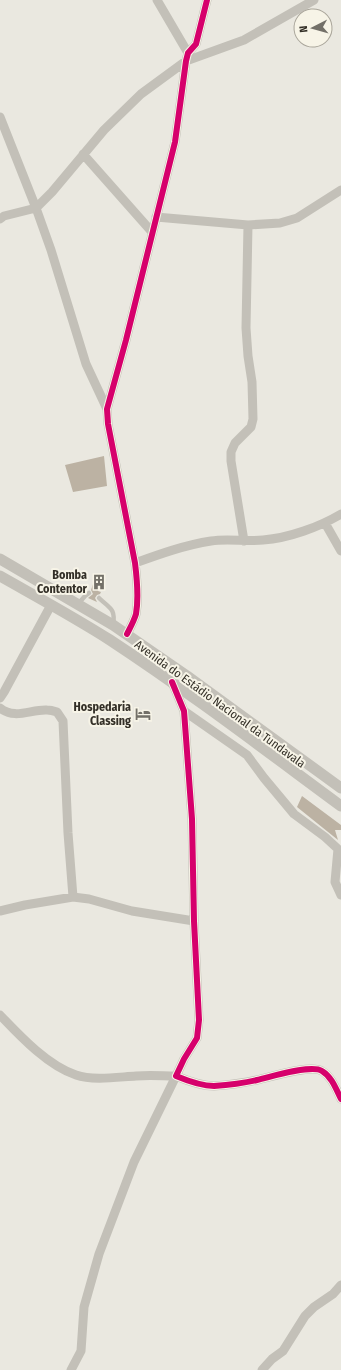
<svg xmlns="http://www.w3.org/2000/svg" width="341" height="1370" viewBox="0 0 341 1370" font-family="'Fira Sans Condensed',sans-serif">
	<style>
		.building { fill: #bcb2a3 }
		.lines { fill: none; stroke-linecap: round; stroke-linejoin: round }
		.service { stroke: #c3c0b8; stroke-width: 4.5 }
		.minor { stroke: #c3c0b8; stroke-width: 9 }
		.tertiary { stroke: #c3c0b8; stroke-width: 11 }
		.cycleway-casing { stroke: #f7f4e7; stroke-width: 8 }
		.cycleway { stroke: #d6006c; stroke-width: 6 }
		.labels { text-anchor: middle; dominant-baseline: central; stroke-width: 4; stroke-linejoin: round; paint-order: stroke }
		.poi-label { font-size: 12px; font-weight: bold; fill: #332f27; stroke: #f7f4e7; text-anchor: end }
		.street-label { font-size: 12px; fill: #332f27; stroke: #f7f4e7 }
	</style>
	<rect width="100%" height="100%" fill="#eae8e0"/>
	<path class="building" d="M104,456L107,486L73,492L65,465Z
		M96,575L102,579L98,591L101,592L100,594L97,595L95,598L97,602L88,598L93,594L91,590Z
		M302,796L341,825V830H335L338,840L297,807Z"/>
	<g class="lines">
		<path class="service" d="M99,598C109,608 116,608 113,625
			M78,604L85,596L89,593"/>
		<path class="minor" d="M157,0L188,53
			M0,117L36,208L51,250L86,364L107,409
			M83,154L152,232
			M156,217L248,225L280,223L297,218L341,190
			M0,219L4,216L36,208L52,192L104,130L141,94L186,61L244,40L314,0
			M325,523L341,551
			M244,541L231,461V452L235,443L251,427L253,419L252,382L248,356L246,328L248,225
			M135,563C160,554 185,545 211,541C228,538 246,542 263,540C289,538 319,527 341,514
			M127,634C130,628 134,621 136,614C139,597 137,579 135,563L108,424L107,409L126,340L175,142L186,61L188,53L196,44L207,0
			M172,682L184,711L192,819L194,921L199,1020L197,1038L184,1059L176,1076C188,1081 201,1086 214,1086C228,1085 244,1083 257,1080C271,1077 311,1064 322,1071C332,1077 336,1089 341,1099
			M0,698L4,692L51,605
			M0,708C15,720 31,709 47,710C50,710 54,711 57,712L63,721L68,833L73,897
			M184,711L247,755L264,778L294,814L325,837L338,849L335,882L341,895
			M0,911L25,905L73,897L89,899L132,911L194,921
			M0,1015C20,1036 48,1066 76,1075C93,1081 118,1077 136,1076C150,1075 163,1076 176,1076L134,1162L99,1254L84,1307L81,1351L71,1370
			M262,1370L272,1359L283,1351L305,1316L314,1307L333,1294L341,1285"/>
		<path class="tertiary" d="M0,559L113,625L187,676L341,788
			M0,576C37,597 74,617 110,640C189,692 265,750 341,806"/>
		<defs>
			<path id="cycleway" d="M127,634C130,628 134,621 136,614C139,597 137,579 135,563L108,424L107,409L126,340L175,142L186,61L188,53L196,44L207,0
				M172,682L184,711L192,819L194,921L199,1020L197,1038L184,1059L176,1076C188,1081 201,1086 214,1086C228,1085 244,1083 257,1080C271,1077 311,1064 322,1071C332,1077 336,1089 341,1099"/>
		</defs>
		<use href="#cycleway" class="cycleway-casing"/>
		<use href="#cycleway" class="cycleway"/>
	</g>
	<defs>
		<symbol id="building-bare" viewBox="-9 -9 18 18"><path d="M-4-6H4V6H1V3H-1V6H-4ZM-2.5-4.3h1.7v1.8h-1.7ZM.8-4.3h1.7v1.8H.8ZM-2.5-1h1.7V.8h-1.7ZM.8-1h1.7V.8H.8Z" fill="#737068" stroke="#f7f4e7" stroke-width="2.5" paint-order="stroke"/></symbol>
		<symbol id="hotel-bare" viewBox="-9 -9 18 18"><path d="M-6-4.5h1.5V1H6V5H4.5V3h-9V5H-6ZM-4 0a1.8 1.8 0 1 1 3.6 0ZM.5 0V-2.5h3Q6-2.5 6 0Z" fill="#737068" stroke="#f7f4e7" stroke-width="2.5" paint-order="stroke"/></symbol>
	</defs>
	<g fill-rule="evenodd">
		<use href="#building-bare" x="88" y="571" width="22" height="22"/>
		<use href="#hotel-bare" x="132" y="703" width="22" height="22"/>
	</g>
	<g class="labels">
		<g class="poi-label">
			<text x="87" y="575">Bomba<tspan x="87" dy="14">Contentor</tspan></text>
			<text x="131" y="707">Hospedaria<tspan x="131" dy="14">Classing</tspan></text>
		</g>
		<g class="street-label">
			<text transform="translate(220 704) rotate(36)">Avenida do Estádio Nacional da Tundavala</text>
		</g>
	</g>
	<g transform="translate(313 28) rotate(264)"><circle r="19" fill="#f7f4e7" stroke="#a9a59a"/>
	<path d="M0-3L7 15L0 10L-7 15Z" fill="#737068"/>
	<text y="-6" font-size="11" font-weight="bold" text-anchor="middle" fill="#332f27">N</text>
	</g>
</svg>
